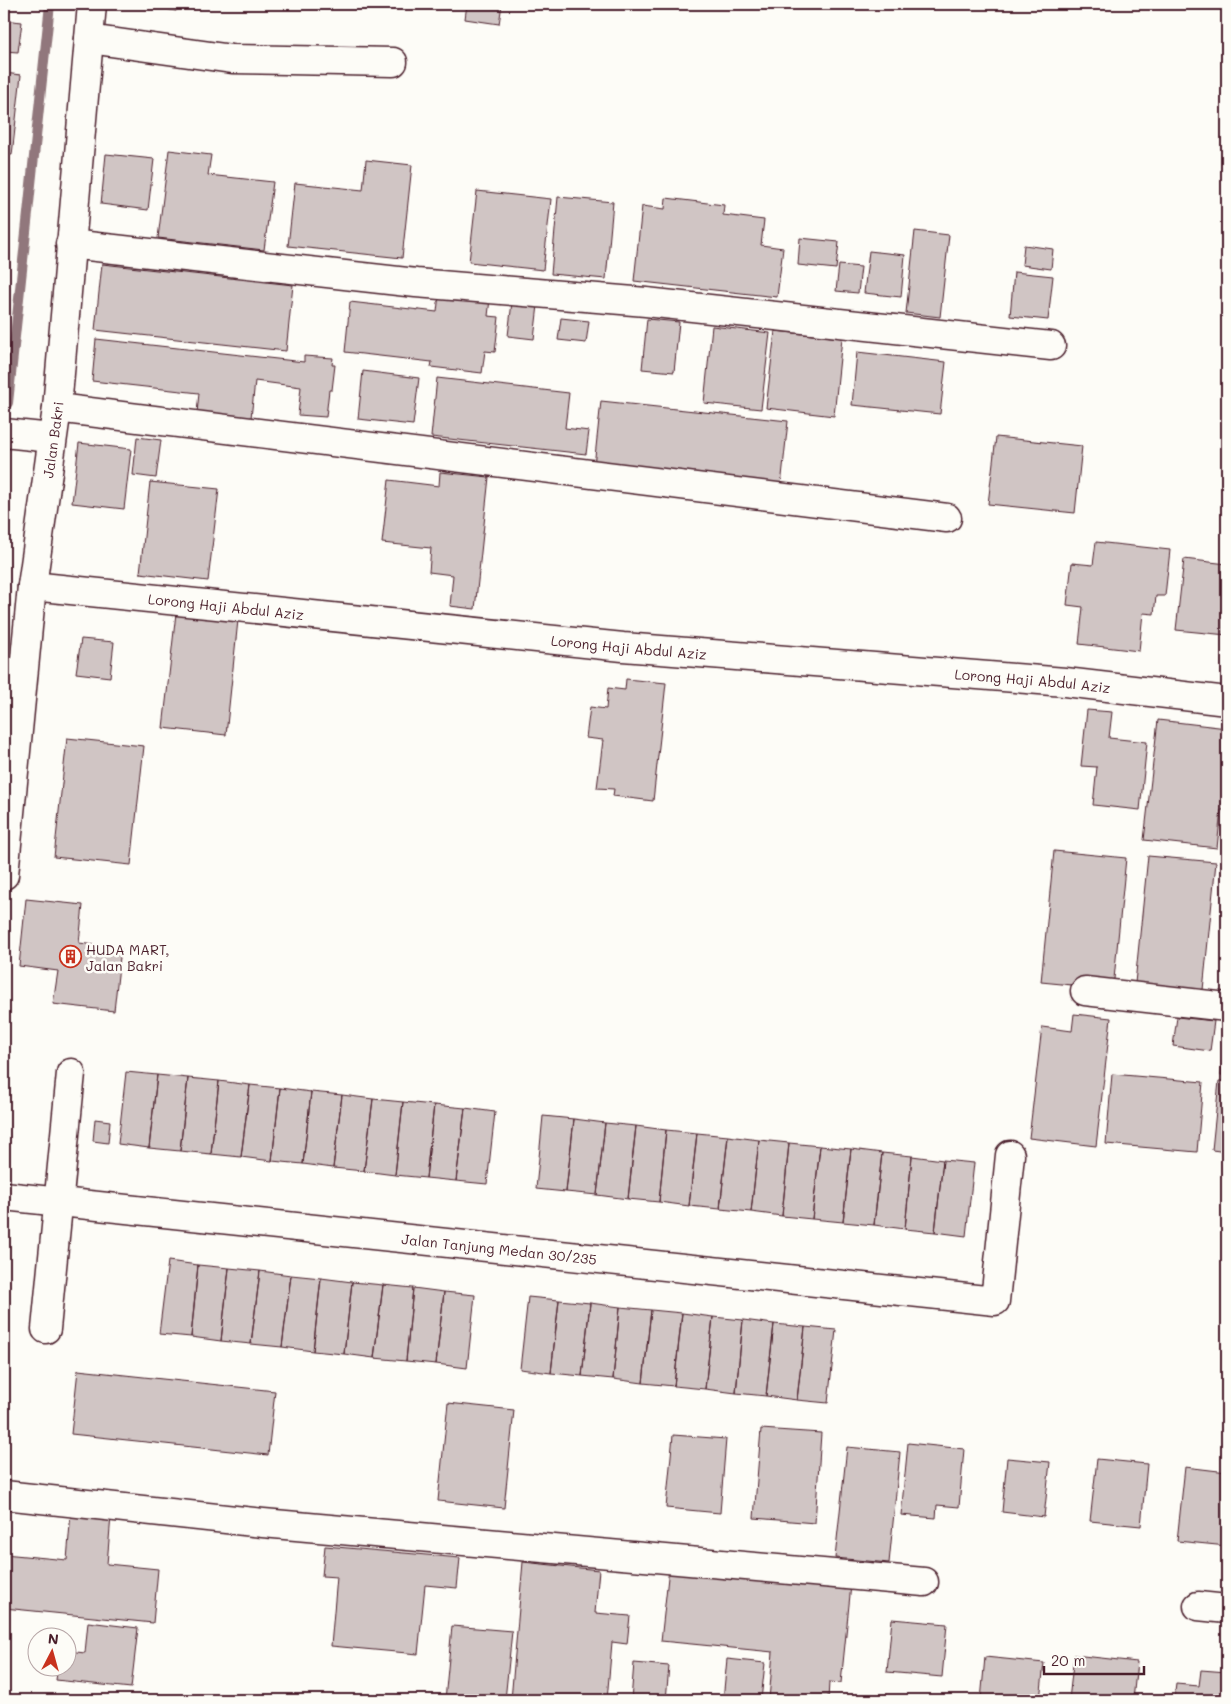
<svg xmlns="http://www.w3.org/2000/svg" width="1231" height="1704" viewBox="0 0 1231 1704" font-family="Mali,sans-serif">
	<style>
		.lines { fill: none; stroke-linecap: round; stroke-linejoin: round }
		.stream { stroke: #91777b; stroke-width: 10 }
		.building { fill: #d0c5c4; stroke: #4a1f2b }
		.street-casing { stroke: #4a1f2b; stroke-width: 31 }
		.street { stroke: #fdfcf7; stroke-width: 28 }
		.labels { text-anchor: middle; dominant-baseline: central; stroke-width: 5; stroke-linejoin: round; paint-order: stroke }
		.street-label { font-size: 14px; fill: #4a1f2b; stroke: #fdfcf7 }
		.poi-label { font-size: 14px; fill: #4a1f2b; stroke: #fdfcf7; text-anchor: start }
	</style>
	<rect width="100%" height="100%" fill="#fdfcf7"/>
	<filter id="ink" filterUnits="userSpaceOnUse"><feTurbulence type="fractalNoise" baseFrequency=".02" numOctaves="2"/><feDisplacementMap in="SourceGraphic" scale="10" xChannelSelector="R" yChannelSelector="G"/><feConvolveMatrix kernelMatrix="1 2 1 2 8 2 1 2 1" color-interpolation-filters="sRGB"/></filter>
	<g filter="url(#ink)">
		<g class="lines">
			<path class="stream" d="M8,403L50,4"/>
		</g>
		<path class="building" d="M138,4H178L176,11Z
			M467,4H502L499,24L465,19Z
			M4,20L22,22L18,52L4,51Z
			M4,73L21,75L12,155L4,154Z
			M169,150L211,155L208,175L273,182L264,250L158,238Z
			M106,154L154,159L148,210L101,204Z
			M366,160L412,165L402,258L288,246L295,183L363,190Z
			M477,191L551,199L543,270L469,262Z
			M558,197L613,202L606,279L551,274Z
			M666,198L724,205L723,215L764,220L761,245L783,248L777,297L634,281L642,206L665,209Z
			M915,231L949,235L940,317L906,313Z
			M800,238L839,242L836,269L798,265Z
			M1024,245L1053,249L1051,269L1022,265Z
			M869,251L905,255L901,297L864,293Z
			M102,264L293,285L286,351L95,330Z
			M839,265L861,267L858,293L836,291Z
			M1014,272L1053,276L1048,320L1010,316Z
			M439,294L490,299L488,316L499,317L495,352L485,351L482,373L431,367L432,362L345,352L350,302L437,312Z
			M512,302L538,305L534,339L508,336Z
			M561,318L589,321L586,343L558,340Z
			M647,319L679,322L674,372L642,369Z
			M712,326L770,333L761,409L704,403Z
			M775,331L842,338L834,416L766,408Z
			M96,339L304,362V356L333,358L332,365H335L332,390H329L326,417L298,415L301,387L255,381L251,418L197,413L199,393L92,381Z
			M857,352L946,362L940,414L852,405Z
			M363,371L419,378L413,425L358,419Z
			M437,378L569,393L565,428L589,431L586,454L431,437Z
			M601,401L788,421L781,486L594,466Z
			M137,437L161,440L156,478L133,475Z
			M996,437L1082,446L1075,513L988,504Z
			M79,443L131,449L124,509L72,503Z
			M440,472L489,477L475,609L450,606L453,575L429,572L431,548L382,543L389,480L439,486Z
			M150,482L219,489L208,581L140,573Z
			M1096,542L1170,550L1165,596H1156L1154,614L1143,613L1139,651L1079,644L1083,607L1067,605L1072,563L1093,565Z
			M1184,559L1227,564V635L1176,630Z
			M176,613L238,620L226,735L163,728Z
			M81,639L114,642L110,677L76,673Z
			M626,679L666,683L653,801L613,796L614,789L597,788L603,740L586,738L590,707L606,709L608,688L625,690Z
			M1087,710L1112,712L1109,738L1147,742L1140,810L1093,805L1097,767L1081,766Z
			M1158,720L1227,728V810H1221L1217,848L1144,840Z
			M67,738L144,746L131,865L54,857Z
			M1054,851L1126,858L1113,989L1041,982Z
			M1148,856L1216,862L1203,990L1135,983Z
			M26,899L83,905L79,943L121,948L114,1011L53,1004L58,971L19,966Z
			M1074,1014L1111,1018L1096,1146L1029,1138L1042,1027L1072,1031Z
			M1177,1017L1214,1021L1210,1051L1173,1046Z
			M1223,1053H1227V1075H1221Z
			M126,1072L157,1075L149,1148L118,1144Z
			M1112,1074L1203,1082L1197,1152L1106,1144Z
			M157,1075L188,1078L180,1151L149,1148Z
			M188,1078L219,1081L211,1154L180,1151Z
			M219,1081L250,1085L241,1157L211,1154Z
			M1219,1081H1227V1152L1212,1150Z
			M250,1085L280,1088L272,1161L241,1157Z
			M280,1088L311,1092L303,1164L272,1161Z
			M311,1092L342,1095L333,1168L303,1164Z
			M342,1095L373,1099L364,1171L333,1168Z
			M373,1099L403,1102L395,1175L364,1171Z
			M403,1102L434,1105L426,1178L395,1175Z
			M434,1105L465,1108L456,1181L426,1178Z
			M465,1108L495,1112L487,1184L456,1181Z
			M543,1116L574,1119L566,1192L536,1189Z
			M95,1119L110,1121L108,1143L93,1141Z
			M574,1119L605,1123L597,1195L566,1192Z
			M605,1123L636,1126L628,1199L597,1195Z
			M636,1126L666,1130L659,1202L628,1199Z
			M666,1130L697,1133L689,1206L659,1202Z
			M697,1133L728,1136L720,1209L689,1206Z
			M728,1136L759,1140L751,1212L720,1209Z
			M759,1140L789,1143L782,1216L751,1212Z
			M789,1143L820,1146L812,1219L782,1216Z
			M820,1146L851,1149L843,1222L812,1219Z
			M851,1149L882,1153L874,1225L843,1222Z
			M882,1153L912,1156L905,1229L874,1225Z
			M912,1156L943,1160L935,1232L905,1229Z
			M943,1160L974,1163L966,1236L935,1232Z
			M168,1261L198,1265L191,1337L159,1334Z
			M198,1265L229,1268L221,1341L191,1337Z
			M229,1268L260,1271L251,1344L221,1341Z
			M260,1271L291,1275L282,1347L251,1344Z
			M291,1275L321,1278L313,1351L282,1347Z
			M321,1278L352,1282L344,1354L313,1351Z
			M352,1282L383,1285L374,1358L344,1354Z
			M383,1285L413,1288L406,1361L374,1358Z
			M413,1288L444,1292L436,1364L406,1361Z
			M444,1292L475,1295L467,1368L436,1364Z
			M528,1297L559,1300L551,1373L520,1369Z
			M559,1300L590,1303L582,1376L551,1373Z
			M590,1303L620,1307L613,1379L582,1376Z
			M620,1307L651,1310L643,1383L613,1379Z
			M651,1310L682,1313L674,1386L643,1383Z
			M682,1313L713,1317L705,1389L674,1386Z
			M713,1317L743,1320L736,1393L705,1389Z
			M743,1320L774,1324L766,1396L736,1393Z
			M774,1324L805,1327L797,1400L766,1396Z
			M805,1327L836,1330L828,1403L797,1400Z
			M78,1370L275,1391L268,1455L71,1434Z
			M448,1403L514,1410L504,1508L438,1501Z
			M761,1429L821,1433L815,1523L754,1518Z
			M673,1435L726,1439L720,1513L666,1508Z
			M908,1443L964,1449L959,1507L937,1505L936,1518L901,1515Z
			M847,1447L900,1452L889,1563L835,1558Z
			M1007,1458L1050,1462L1044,1517L1002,1512Z
			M1097,1459L1147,1464L1141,1526L1090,1521Z
			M1185,1467L1227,1472V1546L1177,1541Z
			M71,1512L111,1516L107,1564L158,1569L153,1623L4,1608V1554L67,1560Z
			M325,1546L460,1558L457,1588L425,1585L418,1654L331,1646L337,1577L322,1576Z
			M523,1562L599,1570L595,1613L630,1616L627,1644L612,1642L607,1700H511Z
			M669,1568L851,1585L841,1683L829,1682L828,1700H769L773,1652L661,1641Z
			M892,1619L947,1624L942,1677L887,1672Z
			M88,1622L138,1628L131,1688L56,1680L58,1666H68V1651L85,1653Z
			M452,1626L512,1631L505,1700H445Z
			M1074,1655L1137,1662L1133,1700H1069Z
			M985,1657L1044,1663L1040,1700H981Z
			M727,1659L765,1663L761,1700H723Z
			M634,1663L669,1666L666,1700H631Z
			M1201,1670L1227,1672V1700H1174L1176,1684L1199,1686Z"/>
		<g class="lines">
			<defs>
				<g id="street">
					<path d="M89,39L232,59L393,62"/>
					<path d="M70,244L416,283L646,302L1051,346"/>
					<path d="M57,408L947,518"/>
					<path d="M4,433L52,438"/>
					<path id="s1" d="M32,586L623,647L1065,682L1227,701"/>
					<path id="s2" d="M4,875L32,586L57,408L92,4"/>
					<path d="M1085,991L1227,1007"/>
					<path id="s3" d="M4,1196L995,1301L1010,1155"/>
					<path d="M46,1329L71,1073"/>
					<path d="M4,1495L263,1523L924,1582"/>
					<path d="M1198,1606L1227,1609"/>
				</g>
			</defs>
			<use href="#street" class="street-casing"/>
			<use href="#street" class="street"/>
		</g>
	</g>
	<defs>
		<symbol id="building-ring" viewBox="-11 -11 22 22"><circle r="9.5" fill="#fdfcf7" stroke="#c8321e" stroke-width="1.5"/><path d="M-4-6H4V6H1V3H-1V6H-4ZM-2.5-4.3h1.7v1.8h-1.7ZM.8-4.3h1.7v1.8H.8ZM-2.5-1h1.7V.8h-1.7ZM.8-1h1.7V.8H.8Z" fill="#c8321e"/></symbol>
	</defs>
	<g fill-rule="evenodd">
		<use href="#building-ring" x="58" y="944" width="25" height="25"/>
	</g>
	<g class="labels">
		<g class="street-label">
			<text stroke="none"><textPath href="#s2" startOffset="438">Jalan Bakri</textPath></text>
			<text stroke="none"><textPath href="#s1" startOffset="195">Lorong Haji Abdul Aziz</textPath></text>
			<text stroke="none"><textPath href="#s1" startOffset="600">Lorong Haji Abdul Aziz</textPath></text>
			<text stroke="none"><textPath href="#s1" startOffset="1005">Lorong Haji Abdul Aziz</textPath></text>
			<text stroke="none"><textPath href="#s3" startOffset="498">Jalan Tanjung Medan 30/235</textPath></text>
		</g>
		<g class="poi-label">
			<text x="86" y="949">HUDA MART,<tspan x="86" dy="16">Jalan Bakri</tspan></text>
		</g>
	</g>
	<rect width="1231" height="1704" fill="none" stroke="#fdfcf7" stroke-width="20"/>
	<rect x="10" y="10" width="1211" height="1684" fill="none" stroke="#4a1f2b" stroke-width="2" filter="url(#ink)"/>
	<g transform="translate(52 1652) rotate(6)"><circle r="24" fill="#fdfcf7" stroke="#b5a4a5"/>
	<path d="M0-4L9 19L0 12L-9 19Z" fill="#c8321e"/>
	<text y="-8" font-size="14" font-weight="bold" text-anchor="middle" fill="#4a1f2b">N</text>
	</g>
	<path d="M1044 1666v8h100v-8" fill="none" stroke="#4a1f2b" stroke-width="2.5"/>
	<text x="1051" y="1666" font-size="15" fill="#4a1f2b" stroke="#fdfcf7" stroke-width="4" paint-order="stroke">20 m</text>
</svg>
